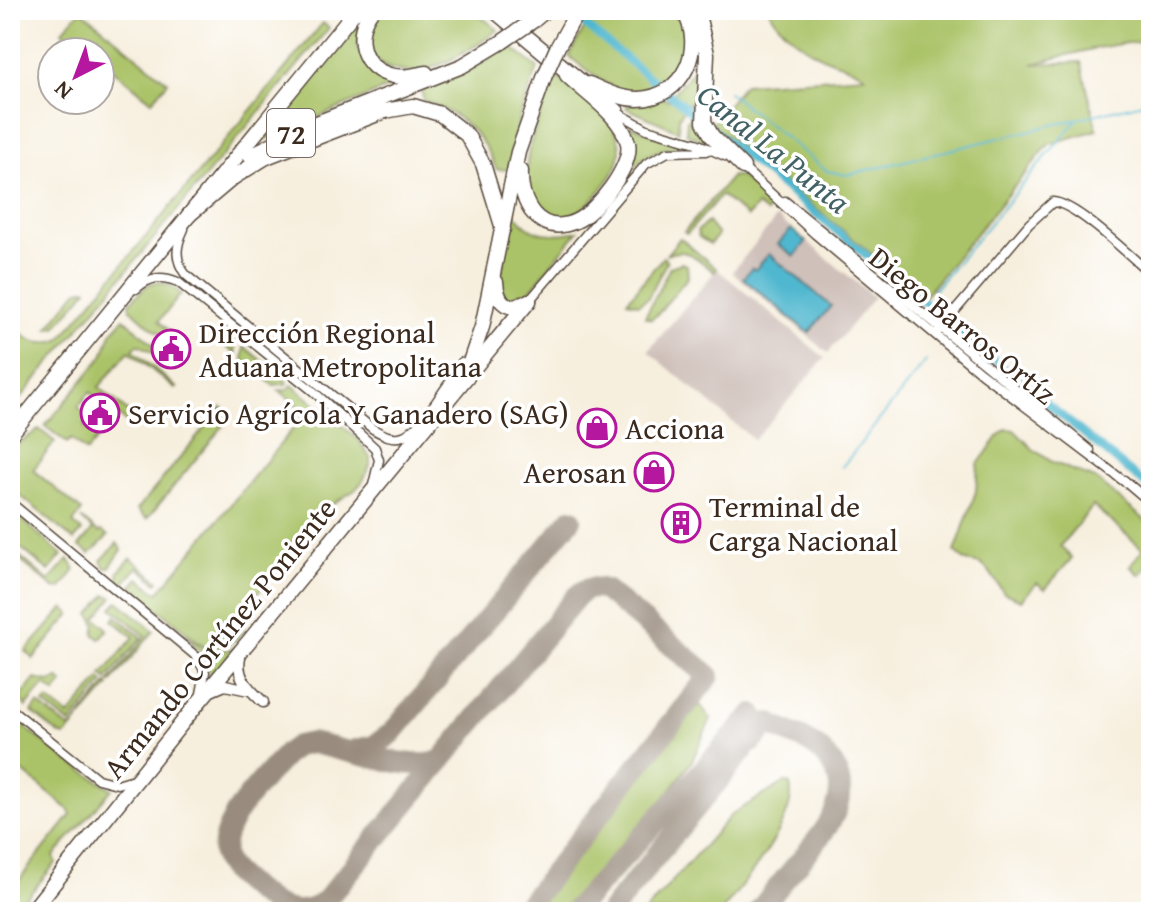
<svg xmlns="http://www.w3.org/2000/svg" width="1161" height="922" viewBox="0 0 1161 922" font-family="'Gentium Book Plus',serif">
	<style>
		.industrial { fill: #cfc0ba }
		.green { fill: #aac368; stroke: #727643; stroke-width: 2 }
		.water { fill: #50b7cf; stroke: #467076; stroke-width: 2 }
		.lines { fill: none; stroke-linecap: round; stroke-linejoin: round }
		.stream { stroke: #50b7cf; stroke-width: 2 }
		.canal { stroke: #50b7cf; stroke-width: 8 }
		.taxiway { stroke: #998c7e; stroke-width: 22 }
		.minor-casing { stroke: #57483b; stroke-width: 11 }
		.tertiary-casing { stroke: #57483b; stroke-width: 13 }
		.trunk-casing { stroke: #57483b; stroke-width: 17 }
		.motorway-casing { stroke: #57483b; stroke-width: 17 }
		.minor { stroke: #fff; stroke-width: 8 }
		.tertiary { stroke: #fff; stroke-width: 10 }
		.trunk { stroke: #fff; stroke-width: 14 }
		.motorway { stroke: #fff; stroke-width: 14 }
		.motorway-bridge-casing { stroke: #57483b; stroke-width: 17; stroke-linecap: butt }
		.motorway-bridge { stroke: #fff; stroke-width: 14 }
		.labels { text-anchor: middle; dominant-baseline: central; stroke-width: 7; stroke-linejoin: round; paint-order: stroke }
		.shield { fill: #fff; stroke: #766a62; stroke-width: 2 }
		.shield-label { font-size: 28px; font-weight: bold; fill: #3b2a1e }
		.street-label { font-size: 30px; fill: #3b2a1e; stroke: #fff }
		.poi-label { font-size: 30px; fill: #3b2a1e; stroke: #fff; text-anchor: start }
		.water-label { font-size: 32px; font-style: italic; fill: #436265; stroke: #fff }
	</style>
	<rect width="100%" height="100%" fill="#fff"/>
	<filter id="ink" filterUnits="userSpaceOnUse"><feTurbulence type="fractalNoise" baseFrequency=".0125" numOctaves="2"/><feDisplacementMap in="SourceGraphic" scale="16" xChannelSelector="R" yChannelSelector="G"/><feConvolveMatrix kernelMatrix="1 2 1 2 8 2 1 2 1" color-interpolation-filters="sRGB"/></filter>
	<filter id="wash" filterUnits="userSpaceOnUse"><feTurbulence type="fractalNoise" baseFrequency=".006" numOctaves="4" result="noise"/><feDisplacementMap in="SourceGraphic" scale="32" xChannelSelector="R" yChannelSelector="G"/><feGaussianBlur stdDeviation="1.8" result="paint"/><feColorMatrix in="noise" values="0 0 0 0 0 0 0 0 0 0 0 0 0 0 0 0 0 1.4 0 .05"/><feComposite in="paint" operator="in"/></filter>
	<g filter="url(#wash)">
		<rect width="100%" height="100%" fill="#f7efde"/>
		<path class="industrial" d="M777,217L874,297L828,353L732,272Z
			M717,269L825,358L754,440L648,351Z"/>
		<path class="green" d="M81,10L168,82L152,101L100,59V52H92L62,31Z
			M381,10H473L498,30C477,46 437,72 409,72C387,71 367,61 369,37C369,25 372,18 381,10Z
			M598,10H676L680,13L689,55C683,65 676,81 667,86C630,107 596,79 569,56L591,16Z
			M769,10H1151V41C1110,43 1072,54 1033,64L1081,62L1097,130L1049,144L924,297L712,124L744,84L865,76C852,66 838,64 823,57C804,48 778,29 769,10Z
			M363,13L357,49L402,82L252,145Z
			M323,23L329,28L10,411V310L19,301L14,322C25,342 39,347 60,340Z
			M699,43V111L695,116L714,146L686,133L687,120L696,110L689,102L679,117L678,131L626,108L629,103L665,98L668,100L693,70Z
			M510,46L538,68L519,118L508,170L496,169C483,134 458,112 424,101L421,91L473,68Z
			M556,76C589,104 646,134 607,182C591,203 584,210 560,221C555,219 546,217 542,214C505,186 542,109 556,76Z
			M630,125L678,144V147C657,149 643,155 629,172L626,170Z
			M732,176H740L772,205L766,213L757,206L747,217L721,195L687,234L684,232Z
			M512,208C527,236 549,237 578,231L532,288C525,295 518,301 508,299L501,288V276Z
			M708,222L718,235L710,244L699,237L697,231Z
			M680,238L717,269L714,272C698,259 687,246 666,255Z
			M663,257L667,261L648,298L638,304L627,301Z
			M681,263L687,265L688,277L657,315L651,319L645,317L670,267Z
			M160,282L173,287L181,294L159,321L175,337L172,340L152,328L130,308V302L149,284Z
			M86,288L88,289L56,327L48,328L77,291Z
			M124,318L163,353L160,356L138,344L133,350L177,388L175,389L129,351L99,387L139,421L133,428L90,392L78,407L90,418L84,426L98,438L86,452L71,439L67,443L45,426L103,356L111,333Z
			M223,329L238,342L235,346L236,355L216,338Z
			M244,346L287,382L286,384L273,385L243,360Z
			M292,385L358,439L370,458V465L363,481L355,490L328,507L256,595L239,637L223,648L204,646L131,587L139,578L158,593L306,413L279,390H287Z
			M222,407L232,415L147,519L137,510Z
			M39,429L55,442L33,470L82,511L73,523L82,531L74,540L10,487V450Z
			M1007,429L1014,430L1033,449L1052,462L1095,479L1151,525V562L1140,575L1130,566L1143,549L1093,506L1060,546L1072,558L1045,589L1037,583L1021,600L1004,593L989,571L981,564L966,561L955,552L976,491L978,464L1001,433Z
			M10,509L62,555L49,571L10,539Z
			M81,518L99,533L101,531L108,536L90,554L79,546L93,530Z
			M117,543L122,550L109,568H105L101,561Z
			M10,548L49,581L69,559L75,570L61,588L55,589L10,552Z
			M131,558L159,581L157,583L138,567L123,584L119,580L118,572Z
			M106,595L113,597L96,618L108,629L100,639L94,634L96,624L90,614Z
			M118,601L154,631L111,683L109,682L146,636L112,608Z
			M64,608L71,614L33,659L26,651Z
			M116,616L142,637L107,679L102,675L134,637L113,620Z
			M183,633C202,647 215,658 238,646L211,679L205,657Z
			M35,679L49,682L59,679L63,683L55,693L45,685L26,707L20,698Z
			M100,679L104,682L70,724L44,704L48,700L69,716Z
			M107,684L109,686L65,736L59,734L32,712L38,704L70,729Z
			M698,702L711,719L692,761L603,879L574,912H528Z
			M22,725L66,760L112,789L54,856L56,863L29,895L10,912V891L71,815L68,809L10,761V739Z
			M784,783H789C803,814 740,888 721,912H645L732,814Z"/>
		<path class="water" d="M791,229L806,242L794,257L778,244Z
			M769,254L831,306L809,333L743,278L752,268L755,270Z"/>
		<g class="lines">
			<path class="stream" d="M728,92L827,171L847,175L1151,101
				M933,291L1076,121
				M842,467L926,361"/>
			<path class="canal" d="M585,25L933,310
				M959,331L1151,489"/>
			<path class="taxiway" d="M752,742L769,723C786,734 809,738 823,753C861,792 827,828 801,860C786,877 772,895 758,912
				M355,750L374,746L392,733L571,519
				M275,905C292,913 308,914 324,902L577,596C586,587 594,587 605,590L709,676L522,912
				M283,912C266,898 243,884 230,868C203,835 266,777 287,753L297,746L311,743C339,748 417,773 439,761
				M573,912L753,715L755,729L744,749L610,912"/>
		</g>
	</g>
	<g filter="url(#ink)">
		<g class="lines">
			<defs>
				<path id="minor" d="M489,10L570,78
					M499,10L619,109
					M613,110L647,129L696,143L725,156
					M740,165L815,234L981,373L1125,482
					M785,201L1090,450
					M184,229C176,246 174,259 186,275L373,429C382,434 392,440 403,436C420,430 452,379 462,362
					M136,289C149,277 161,275 178,282L313,391L375,448L379,460L373,485
					M529,301L646,164L668,152L706,151
					M938,331L1029,224L1053,202C1076,203 1131,257 1151,274
					M1124,480L1151,503
					M10,502L197,657L205,672L201,694
					M10,708L98,779L117,784L134,779"/>
				<path id="tertiary" d="M241,653C234,676 248,688 263,702
					M211,691L225,685L249,690"/>
				<path id="trunk" d="M10,435L356,10
					M31,912L198,703L529,301"/>
				<path id="motorway" d="M372,10C352,34 361,70 394,76C405,78 416,75 426,73
					M697,10L707,54L704,122L712,136L743,167
					M534,20L546,10
					M557,48L578,10
					M589,84C604,91 621,99 638,99C684,98 706,47 683,10
					M250,156L299,130L462,66L502,42
					M521,171C519,202 539,238 576,221C596,212 633,166 628,143C621,115 586,94 567,75
					M189,215L234,177L266,157L385,111L413,106L440,114L467,135L483,164L503,229
					M496,282C497,295 500,306 515,307L529,301
					M447,400L470,362L482,327L518,152L545,75"/>
			</defs>
			<use href="#minor" class="minor-casing"/>
			<use href="#tertiary" class="tertiary-casing"/>
			<use href="#trunk" class="trunk-casing"/>
			<use href="#motorway" class="motorway-casing"/>
			<use href="#minor" class="minor"/>
			<use href="#tertiary" class="tertiary"/>
			<use href="#trunk" class="trunk"/>
			<use href="#motorway" class="motorway"/>
			<defs>
				<path id="motorway-bridge" d="M502,42L534,20
					M545,75L557,48"/>
			</defs>
			<use href="#motorway-bridge" class="motorway-bridge-casing"/>
			<use href="#motorway-bridge" class="motorway-bridge"/>
		</g>
	</g>
	<defs>
		<symbol id="civic-ring" viewBox="-11 -11 22 22"><circle r="9.5" fill="#fff" stroke="#b5179e" stroke-width="1.5"/><path d="M-.6-6.5H3V-4.5H.6V-3L4-1V1h2V6H-6V1h2V-1L-.6-3ZM-1.2 2.5V6h2.4V2.5Z" fill="#b5179e"/></symbol>
		<symbol id="shop-ring" viewBox="-11 -11 22 22"><circle r="9.5" fill="#fff" stroke="#b5179e" stroke-width="1.5"/><path d="M-5-2.5h2.3a2.7 3.5 0 0 1 5.4 0H5L5.5 6h-11ZM-1.5-2.5h3a1.5 2.3 0 0 0-3 0Z" fill="#b5179e"/></symbol>
		<symbol id="building-ring" viewBox="-11 -11 22 22"><circle r="9.5" fill="#fff" stroke="#b5179e" stroke-width="1.5"/><path d="M-4-6H4V6H1V3H-1V6H-4ZM-2.5-4.3h1.7v1.8h-1.7ZM.8-4.3h1.7v1.8H.8ZM-2.5-1h1.7V.8h-1.7ZM.8-1h1.7V.8H.8Z" fill="#b5179e"/></symbol>
	</defs>
	<g fill-rule="evenodd">
		<use href="#civic-ring" x="149" y="327" width="44" height="44"/>
		<use href="#civic-ring" x="78" y="391" width="44" height="44"/>
		<use href="#shop-ring" x="575" y="406" width="44" height="44"/>
		<use href="#shop-ring" x="632" y="450" width="44" height="44"/>
		<use href="#building-ring" x="659" y="501" width="44" height="44"/>
	</g>
	<g class="labels">
		<rect class="shield" x="267" y="109" width="48" height="48" rx="6"/>
		<g class="shield-label">
			<text x="291" y="133">72</text>
		</g>
		<g class="street-label">
			<text transform="translate(963 325) rotate(39)">Diego Barros Ortíz</text>
			<text transform="translate(219 638) rotate(-51)">Armando Cortínez Poniente</text>
		</g>
		<g class="poi-label">
			<text x="199" y="332">Dirección Regional<tspan x="199" dy="34">Aduana Metropolitana</tspan></text>
			<text x="128" y="413">Servicio Agrícola Y Ganadero (SAG)</text>
			<text x="625" y="428">Acciona</text>
			<text x="626" y="472" text-anchor="end">Aerosan</text>
			<text x="709" y="506">Terminal de<tspan x="709" dy="34">Carga Nacional</tspan></text>
		</g>
		<g class="water-label">
			<text transform="translate(774 148) rotate(39)">Canal La Punta</text>
		</g>
	</g>
	<rect width="1161" height="922" fill="none" stroke="#fff" stroke-width="40"/>
	<g transform="translate(76 76) rotate(222)"><circle r="38" fill="#ffffff" stroke="#b1aaa5" stroke-width="2"/>
	<path d="M0-6L14 30L0 20L-14 30Z" fill="#b5179e"/>
	<text y="-12" font-size="22" font-weight="bold" text-anchor="middle" fill="#3b2a1e">N</text>
	</g>
</svg>
